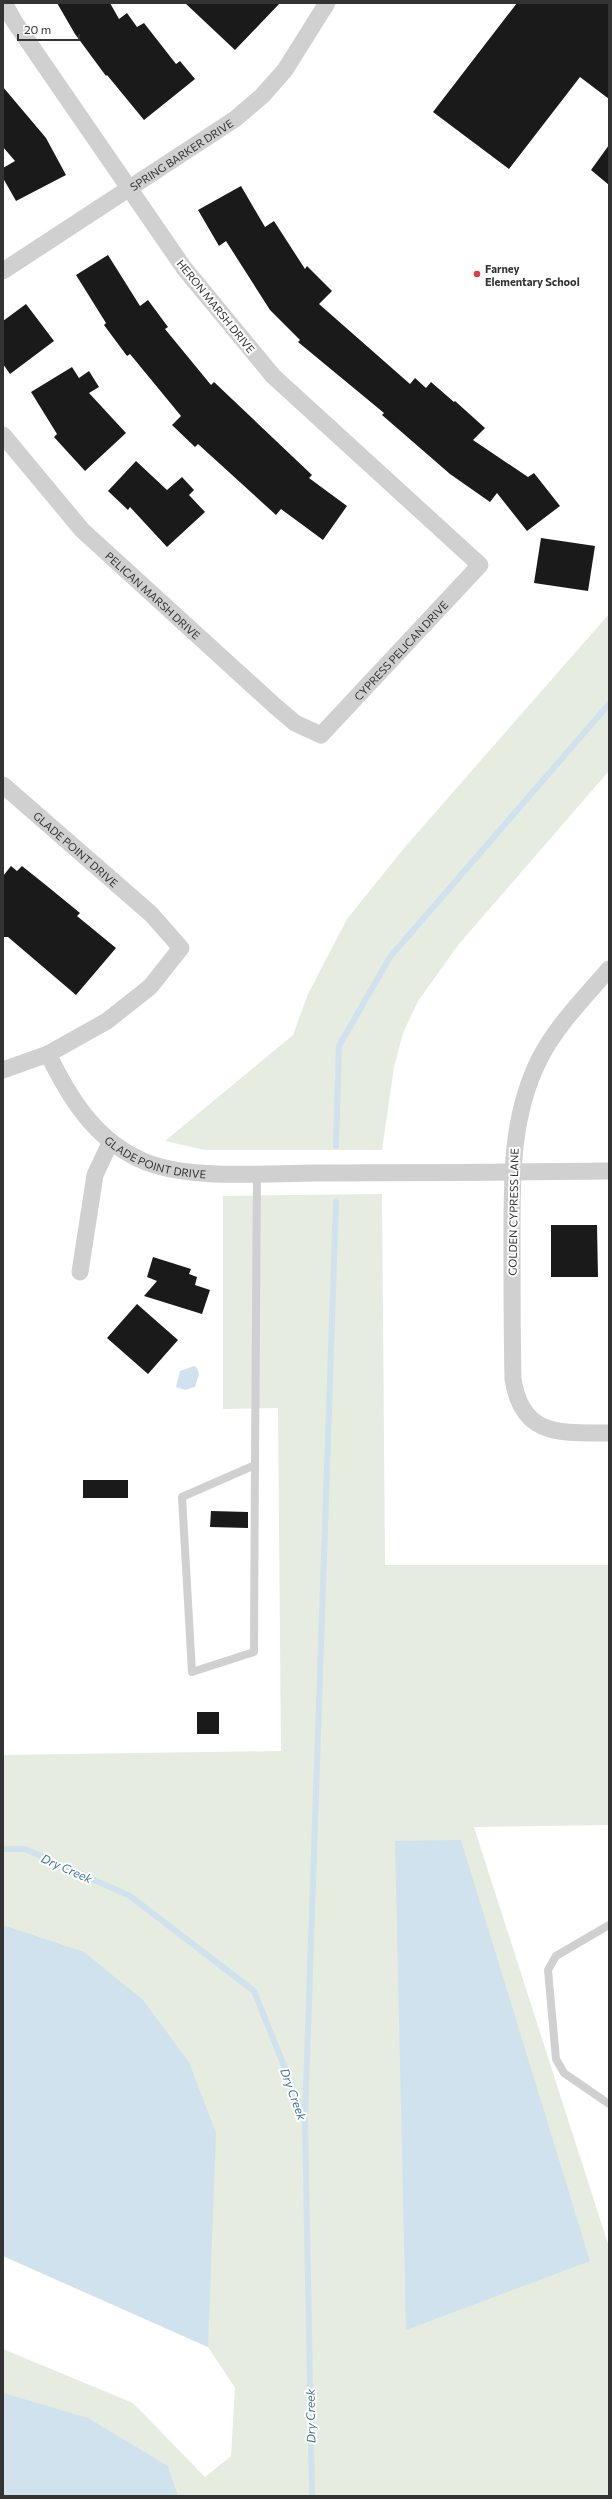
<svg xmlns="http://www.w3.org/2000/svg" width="612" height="2499" viewBox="0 0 612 2499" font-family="Commissioner,sans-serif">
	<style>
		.green { fill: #e6ecdf }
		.water { fill: #cfe2ee }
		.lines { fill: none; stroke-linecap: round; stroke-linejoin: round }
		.stream { stroke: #cfe2ee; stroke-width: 6 }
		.building { fill: #1a1a1a }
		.service { stroke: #d0d0d0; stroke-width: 8 }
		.minor { stroke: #d0d0d0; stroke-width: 17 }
		.poi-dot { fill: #e63946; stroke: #fff; stroke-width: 1.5 }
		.labels { text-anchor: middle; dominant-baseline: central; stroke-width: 4; stroke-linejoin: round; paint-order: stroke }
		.street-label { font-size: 11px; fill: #333; stroke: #fff }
		.poi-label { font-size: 11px; font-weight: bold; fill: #333; stroke: #fff; text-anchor: start }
		.water-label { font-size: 12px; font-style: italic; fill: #3f7597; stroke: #fff }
	</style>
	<rect width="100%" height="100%" fill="#fff"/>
	<path class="green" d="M609,614V771L459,944L418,1001L403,1033L394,1067L382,1150H205L165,1141L293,1035L308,994L347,919L405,847Z
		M382,1194L385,1565H609V1825L474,1827L609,2247V2496H3V2349L133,2403L205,2477L231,2456L235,2388L208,2347L3,2256V1755L281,1751L278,1408L223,1409V1196Z"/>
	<path class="water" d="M194,1366L197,1368L199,1374L195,1387L185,1390L176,1387L180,1371Z
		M461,1840L590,2261L406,2330L395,1841Z
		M3,1925L84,1952L143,2000L189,2062L216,2133L208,2347L3,2256Z
		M3,2393L88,2418L168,2466L178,2496H3Z"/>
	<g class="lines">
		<path class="stream" d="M336,1146L339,1046L390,957L609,704
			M3,1849H25L130,1896L254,1991L305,2118L312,2496
			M305,2118L336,1202"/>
	</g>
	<path class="building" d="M57,3H110L119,19L127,13L137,27L144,23L176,64L180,61L195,79L144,120L107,75L106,76L75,34Z
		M185,3H280L235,50Z
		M517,3H609V99L580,77L509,169L433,112Z
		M3,87L46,138L66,175L16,201L3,178V168L15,161L3,147Z
		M609,145V185L591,170Z
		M241,186L265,227L274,221L305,269L307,266L332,291L319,304L410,384L415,378L426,388L431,382L454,402L455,401L485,428L473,440L528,477L534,473L560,506L527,531L497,493L490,502L450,474L382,415L384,413L298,342L300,340L270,310L226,241L219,246L198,210Z
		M108,255L140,306L148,300L168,327L165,329L211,385L214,382L312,475L309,478L347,506L323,540L281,509L276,515L198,444L195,447L172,425L181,416L130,354L127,356L104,325L106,323L76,275Z
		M26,304L54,341L10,374L3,364V321Z
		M72,367L79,378L89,371L99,387L89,393L126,433L85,471L54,437L57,434L31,392Z
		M136,461L167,490L182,477L194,490L189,495L205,512L167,547L130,507L128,510L108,491Z
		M541,538L595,546L588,591L534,583Z
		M11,866L17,871L22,866L47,886L80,913L77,916L116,948L76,995L8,937H3V876Z
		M551,1225H597L598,1277H551Z
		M153,1257L191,1269L189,1274L197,1277L195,1285L210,1290L202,1314L144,1296L157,1281L147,1277Z
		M137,1304L178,1340L148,1374L107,1338Z
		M83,1480H128V1498H83Z
		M211,1511L248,1512V1528L210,1527Z
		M197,1712H219V1734H197Z"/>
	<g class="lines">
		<path class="service" d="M255,1465L182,1497L192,1672L254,1652C255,1493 255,1334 257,1175
			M609,1925L556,1956L548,1970L556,2059L564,2073L609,2104"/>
		<g class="minor">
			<path id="s1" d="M3,271L235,119L262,96L285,70L327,3"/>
			<path id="s2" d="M3,435L82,530L275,706L295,723L321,735L480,565L273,376L184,268L14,21L4,3"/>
			<path id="s3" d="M3,785L151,914L181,948L150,987L107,1021L48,1054L3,1070"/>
			<path d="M609,969C585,997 557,1025 540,1058C510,1117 512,1180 512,1245C512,1289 512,1334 513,1379C522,1437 560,1433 609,1433"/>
			<path id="s4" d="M48,1054C69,1097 94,1138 139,1159C183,1181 266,1173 316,1173C414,1173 511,1172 609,1171"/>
			<path d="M80,1272L95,1175L110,1143"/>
		</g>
	</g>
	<circle class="poi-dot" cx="477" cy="274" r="4"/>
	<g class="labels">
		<g class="street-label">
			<text stroke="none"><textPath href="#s1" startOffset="213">SPRING BARKER DRIVE</textPath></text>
			<text transform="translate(216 306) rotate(51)">HERON MARSH DRIVE</text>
			<text stroke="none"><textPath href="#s2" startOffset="220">PELICAN MARSH DRIVE</textPath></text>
			<text stroke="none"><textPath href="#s2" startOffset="556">CYPRESS PELICAN DRIVE</textPath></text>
			<text stroke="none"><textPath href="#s3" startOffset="97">GLADE POINT DRIVE</textPath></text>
			<text stroke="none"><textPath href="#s4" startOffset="157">GLADE POINT DRIVE</textPath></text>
			<text transform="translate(513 1212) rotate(-89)">GOLDEN CYPRESS LANE</text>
		</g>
		<g class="poi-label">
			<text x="485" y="268">Farney<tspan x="485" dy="13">Elementary School</tspan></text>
		</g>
		<g class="water-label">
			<text transform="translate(67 1868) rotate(24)">Dry Creek</text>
			<text transform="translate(294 2094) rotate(70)">Dry Creek</text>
			<text transform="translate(310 2416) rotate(-91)">Dry Creek</text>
		</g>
	</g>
	<rect width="612" height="2499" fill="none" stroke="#333333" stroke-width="8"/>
	<path d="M18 34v6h61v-6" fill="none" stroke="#333333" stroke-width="2"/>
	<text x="24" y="34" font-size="12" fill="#333333" stroke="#ffffff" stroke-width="3" paint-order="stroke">20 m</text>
</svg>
